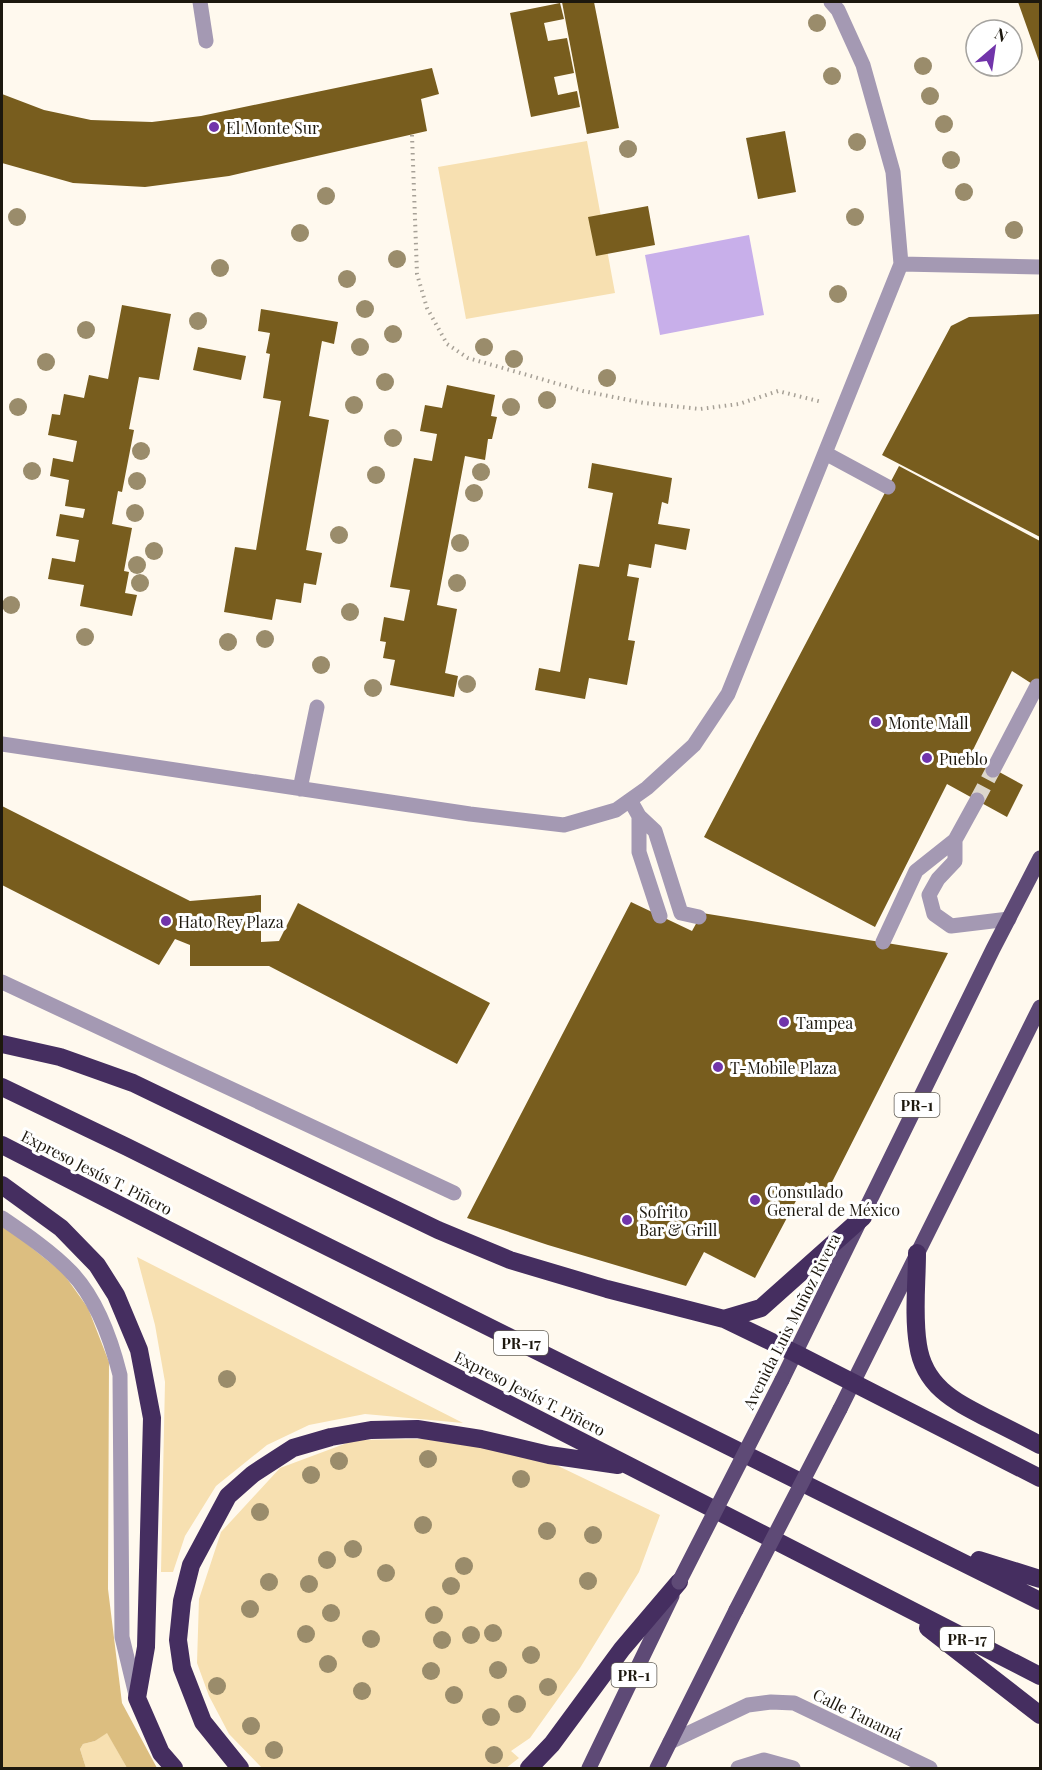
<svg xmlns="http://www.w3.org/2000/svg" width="1042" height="1770" viewBox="0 0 1042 1770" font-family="'Playfair Display',serif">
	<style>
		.green { fill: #f7e0b1 }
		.forest { fill: #dcbe80 }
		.water { fill: #c8afea }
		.building { fill: #785d1e }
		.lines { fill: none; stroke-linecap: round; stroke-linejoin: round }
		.minor-tunnel { stroke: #ddd7cc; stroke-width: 15; stroke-dasharray: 15 8; stroke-linecap: butt }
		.path { stroke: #a7a197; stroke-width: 4; stroke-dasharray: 1.5 4.5; stroke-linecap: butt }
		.minor { stroke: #a499b3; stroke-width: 15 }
		.major { stroke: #5e4a76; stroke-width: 15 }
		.highway { stroke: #452e60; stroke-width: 18 }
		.major-bridge { stroke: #5e4a76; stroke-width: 15 }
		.tree { fill: #9a8c6b }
		.poi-dot { fill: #7134aa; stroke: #fff; stroke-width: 2 }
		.labels { text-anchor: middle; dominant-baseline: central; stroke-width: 6; stroke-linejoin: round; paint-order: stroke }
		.shield { fill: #fff; stroke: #615d56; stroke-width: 1.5 }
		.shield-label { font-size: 15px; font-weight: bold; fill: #1d180e }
		.poi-label { font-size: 16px; fill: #1d180e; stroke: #fff; text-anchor: start }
		.street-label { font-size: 16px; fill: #1d180e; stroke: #fff }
	</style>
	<rect width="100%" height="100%" fill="#fff9ee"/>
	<path class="green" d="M587,141L615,293L466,319L438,167Z
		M137,1257L463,1423L365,1414L309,1425L267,1445L216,1486L185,1536L173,1572H161L165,1382L155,1325Z
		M424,1439L512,1452L552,1463L660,1515L639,1572L580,1668L530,1738L511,1751L519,1758L506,1768H262L229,1734L209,1696L197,1663L199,1599L221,1532L280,1468L355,1440Z
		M107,1732L127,1768H86L80,1749L83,1744L95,1741Z"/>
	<path class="forest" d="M2,1226L16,1235L63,1273L88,1308L109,1362L108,1589L122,1703L157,1768H127L107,1733L95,1741L83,1744L80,1749L86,1768H2Z"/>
	<path class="water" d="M749,235L764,315L660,335L645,255Z"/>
	<path class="building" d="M562,2H594L619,128L587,134Z
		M1018,2H1040V64Z
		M560,3L564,19L544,23L548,41L567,38L574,73L554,77L558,95L577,91L580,107L531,117L510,13Z
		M432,68L439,94L421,99L427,131L229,176L145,187L73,183L2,163V94L44,110L91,120L152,122L201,116Z
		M785,131L796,192L758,199L746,138Z
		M648,206L655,245L596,256L588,217Z
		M122,305L171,314L159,380L139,377L129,429L134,430L122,492L118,491L112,524L132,528L124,571L129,572L125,593L137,595L132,616L80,606L84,585L48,579L52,558L75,562L79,540L56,536L60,514L83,518L85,509L65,506L69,480L50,476L53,458L73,462L77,441L48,435L52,414L60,415L64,394L84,398L89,375L108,379Z
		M261,309L338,322L334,344L322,341L309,416L329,420L306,550L322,553L316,585L304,583L301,603L276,599L272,620L224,612L235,547L256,550L281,401L263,398L270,354L266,353L270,333L258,331Z
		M1040,314V537L882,455L951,326L969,317Z
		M198,347L246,356L241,380L193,370Z
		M447,385L495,395L491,416L497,417L492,439H488L485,460L465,456L437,605L457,609L445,673L458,676L454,697L390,685L395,660L383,658L386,642L380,641L384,617L404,621L410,590L390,587L414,458L432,461L437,434L420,431L425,405L442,408Z
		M592,463L672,478L668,504L662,502L658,524L690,529L686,550L655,544L651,568L629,564L627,576L639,578L628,640L635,641L627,685L589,678L585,699L535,690L539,668L560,672L579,564L599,567L613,493L588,488Z
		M899,466L1040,541V689L1012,671L970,756L1023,785L1007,817L947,784L875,927L704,837Z
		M2,806L190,901L261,895V942L279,941L298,903L490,1003L457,1064L269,966H190V945L175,939L159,965L2,885Z
		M631,902L692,931L702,913L948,953L827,1192L806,1182L755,1278L704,1252L686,1286L548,1245L467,1218Z"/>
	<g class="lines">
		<path class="minor-tunnel" d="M977,800L993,770"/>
		<path class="path" d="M412,135L417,274L427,308L447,344L468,358L583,391L644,403L700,409L739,404L778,391L822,402"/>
		<path class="minor" d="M200,2L206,41
			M901,264L1040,267
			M825,453L888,487
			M2,744L470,814L564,825L616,810L647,788L694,745L728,694L901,264L893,172L863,65L838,10L831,2
			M993,770L1037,686
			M300,789L317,707
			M630,800L639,816L655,831L681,913L699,917
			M639,816V852L660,916
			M955,840V861L938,879L929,895L934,914L951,926L1009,919
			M883,942L916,871L955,840L977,800
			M2,982L454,1193
			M2,1218C24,1233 52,1252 71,1272C97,1299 111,1339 120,1375L122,1637L136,1695
			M670,1742L748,1705L771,1702L794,1703L930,1768
			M738,1768L764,1760L793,1768"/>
		<path class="major" d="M782,1380L993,949L1040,858
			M840,1409L1040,1007
			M589,1768L672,1596
			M657,1768L736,1610"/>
		<path class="highway" d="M2,1044L60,1057L133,1083L438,1230L510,1260L607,1289L724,1319L795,1353L1040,1478
			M2,1087L127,1147L1040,1601
			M2,1145L1040,1676
			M2,1185L61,1228L97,1265L116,1295L139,1350L152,1418L146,1647L137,1698L161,1753L174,1768
			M917,1253C917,1283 913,1315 918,1345C924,1386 954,1401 987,1418C1005,1427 1023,1436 1040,1445
			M724,1319L761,1308L863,1217
			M979,1560L1040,1579
			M928,1628L1040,1715
			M240,1768L203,1722L182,1668L178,1640L182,1601L191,1565L228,1496L253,1474L293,1448L331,1437L371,1430L417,1429L481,1439L549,1455L618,1465
			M529,1768L552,1744L622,1649L679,1582"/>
		<path class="major-bridge" d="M679,1582L782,1380
			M736,1610L840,1409"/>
	</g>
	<g class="tree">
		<circle cx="817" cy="23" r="9"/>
		<circle cx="923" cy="66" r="9"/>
		<circle cx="832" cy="76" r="9"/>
		<circle cx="930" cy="96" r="9"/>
		<circle cx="944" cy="124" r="9"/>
		<circle cx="857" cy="142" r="9"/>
		<circle cx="628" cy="149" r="9"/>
		<circle cx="951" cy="160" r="9"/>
		<circle cx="964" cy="192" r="9"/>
		<circle cx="326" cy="196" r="9"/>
		<circle cx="17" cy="217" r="9"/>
		<circle cx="855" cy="217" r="9"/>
		<circle cx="1014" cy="230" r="9"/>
		<circle cx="300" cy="233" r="9"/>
		<circle cx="397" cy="259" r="9"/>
		<circle cx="220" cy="268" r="9"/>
		<circle cx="347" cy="279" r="9"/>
		<circle cx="838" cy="294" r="9"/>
		<circle cx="365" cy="309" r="9"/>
		<circle cx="198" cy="321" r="9"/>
		<circle cx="86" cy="330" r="9"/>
		<circle cx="393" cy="334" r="9"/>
		<circle cx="360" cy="347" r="9"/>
		<circle cx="484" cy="347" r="9"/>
		<circle cx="514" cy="359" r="9"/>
		<circle cx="46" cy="362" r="9"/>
		<circle cx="607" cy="378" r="9"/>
		<circle cx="385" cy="382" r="9"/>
		<circle cx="547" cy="400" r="9"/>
		<circle cx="354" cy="405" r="9"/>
		<circle cx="18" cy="407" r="9"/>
		<circle cx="511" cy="407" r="9"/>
		<circle cx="393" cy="438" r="9"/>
		<circle cx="141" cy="451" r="9"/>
		<circle cx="32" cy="471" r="9"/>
		<circle cx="481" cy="472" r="9"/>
		<circle cx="376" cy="475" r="9"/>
		<circle cx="137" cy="481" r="9"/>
		<circle cx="474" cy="493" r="9"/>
		<circle cx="135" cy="513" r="9"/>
		<circle cx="339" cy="535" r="9"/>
		<circle cx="460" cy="543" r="9"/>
		<circle cx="154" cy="551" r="9"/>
		<circle cx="137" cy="565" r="9"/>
		<circle cx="140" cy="583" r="9"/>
		<circle cx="457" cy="583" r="9"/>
		<circle cx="11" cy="605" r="9"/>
		<circle cx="350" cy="612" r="9"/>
		<circle cx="85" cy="637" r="9"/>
		<circle cx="265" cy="639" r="9"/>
		<circle cx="228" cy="642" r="9"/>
		<circle cx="321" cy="665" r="9"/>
		<circle cx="467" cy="684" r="9"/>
		<circle cx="373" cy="688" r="9"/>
		<circle cx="227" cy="1379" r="9"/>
		<circle cx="428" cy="1459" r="9"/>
		<circle cx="339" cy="1461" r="9"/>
		<circle cx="311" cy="1475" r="9"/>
		<circle cx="521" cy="1479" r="9"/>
		<circle cx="260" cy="1512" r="9"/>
		<circle cx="423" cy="1525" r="9"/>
		<circle cx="547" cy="1531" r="9"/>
		<circle cx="593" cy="1535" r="9"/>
		<circle cx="353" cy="1549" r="9"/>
		<circle cx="327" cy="1560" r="9"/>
		<circle cx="464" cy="1566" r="9"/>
		<circle cx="386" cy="1573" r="9"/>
		<circle cx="588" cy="1581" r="9"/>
		<circle cx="269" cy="1582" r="9"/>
		<circle cx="309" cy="1584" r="9"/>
		<circle cx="451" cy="1586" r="9"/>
		<circle cx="250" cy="1609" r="9"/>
		<circle cx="331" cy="1613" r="9"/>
		<circle cx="434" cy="1615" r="9"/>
		<circle cx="493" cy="1633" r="9"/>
		<circle cx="306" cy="1634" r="9"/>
		<circle cx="471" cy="1635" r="9"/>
		<circle cx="371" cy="1639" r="9"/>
		<circle cx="442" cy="1640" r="9"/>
		<circle cx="531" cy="1655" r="9"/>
		<circle cx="328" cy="1664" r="9"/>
		<circle cx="498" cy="1670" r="9"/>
		<circle cx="431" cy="1671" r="9"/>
		<circle cx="217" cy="1686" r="9"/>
		<circle cx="548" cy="1687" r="9"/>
		<circle cx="362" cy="1691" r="9"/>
		<circle cx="454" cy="1695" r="9"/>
		<circle cx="517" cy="1704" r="9"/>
		<circle cx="491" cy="1717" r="9"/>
		<circle cx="251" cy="1726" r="9"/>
		<circle cx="274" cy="1750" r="9"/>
		<circle cx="494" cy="1755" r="9"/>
	</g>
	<g class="poi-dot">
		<circle cx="214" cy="127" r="6"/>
		<circle cx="876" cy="722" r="6"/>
		<circle cx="927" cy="758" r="6"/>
		<circle cx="166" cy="921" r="6"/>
		<circle cx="784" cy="1022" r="6"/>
		<circle cx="718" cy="1067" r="6"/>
		<circle cx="755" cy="1200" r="6"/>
		<circle cx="627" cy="1220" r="6"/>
	</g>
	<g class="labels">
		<g class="shield">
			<rect x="894.5" y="1093" width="45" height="24" rx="4.5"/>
			<rect x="494" y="1331" width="54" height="24" rx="4.5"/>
			<rect x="940" y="1627" width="54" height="24" rx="4.5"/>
			<rect x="611.5" y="1663" width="45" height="24" rx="4.5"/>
		</g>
		<g class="shield-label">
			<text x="917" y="1105">PR-1</text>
			<text x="521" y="1343">PR-17</text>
			<text x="967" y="1639">PR-17</text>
			<text x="634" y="1675">PR-1</text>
		</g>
		<g class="poi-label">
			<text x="226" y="127">El Monte Sur</text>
			<text x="888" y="722">Monte Mall</text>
			<text x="939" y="758">Pueblo</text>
			<text x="178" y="921">Hato Rey Plaza</text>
			<text x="796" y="1022">Tampea</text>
			<text x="730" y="1067">T-Mobile Plaza</text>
			<text x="767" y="1191">Consulado<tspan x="767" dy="18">General de México</tspan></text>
			<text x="639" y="1211">Sofrito<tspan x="639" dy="18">Bar &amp; Grill</tspan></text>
		</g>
		<g class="street-label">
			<text transform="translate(97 1172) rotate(27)">Expreso Jesús T. Piñero</text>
			<text transform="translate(791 1321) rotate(-63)">Avenida Luis Muñoz Rivera</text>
			<text transform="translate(530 1393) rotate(27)">Expreso Jesús T. Piñero</text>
			<text transform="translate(858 1714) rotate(26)">Calle Tanamá</text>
		</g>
	</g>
	<rect width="1042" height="1770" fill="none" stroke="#1d180e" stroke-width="6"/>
	<g transform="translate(994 48) rotate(29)"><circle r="28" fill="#ffffff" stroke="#a5a39f" stroke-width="1.5"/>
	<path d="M0-4.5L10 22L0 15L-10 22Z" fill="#7134aa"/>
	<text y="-9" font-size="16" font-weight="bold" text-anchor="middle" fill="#1d180e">N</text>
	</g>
</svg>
